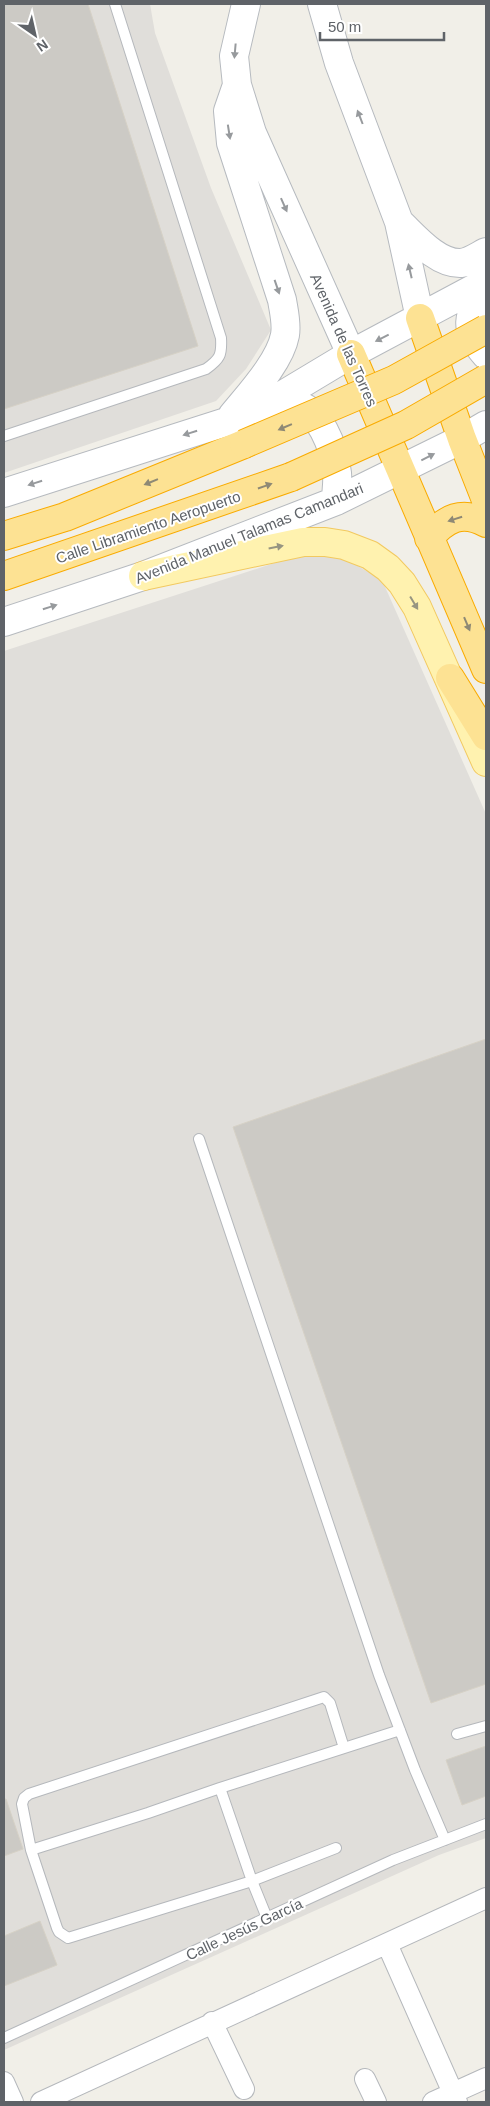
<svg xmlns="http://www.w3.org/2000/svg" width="490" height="2106" viewBox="0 0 490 2106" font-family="Arial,sans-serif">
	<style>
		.industrial { fill: #e0deda }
		.building { fill: #cccac5; stroke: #d6d1c6 }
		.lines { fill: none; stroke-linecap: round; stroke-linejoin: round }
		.lane-casing { stroke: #b5b8bc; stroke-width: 12 }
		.street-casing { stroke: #b5b8bc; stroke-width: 22 }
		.secondary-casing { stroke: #b6babf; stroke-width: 30 }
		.primary-casing { stroke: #f2c960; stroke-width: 30 }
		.highway-casing { stroke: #f9ab00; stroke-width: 30 }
		.lane { stroke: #fff; stroke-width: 10 }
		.street { stroke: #fff; stroke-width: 20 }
		.secondary { stroke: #fff; stroke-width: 28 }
		.primary { stroke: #fff2af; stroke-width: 28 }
		.highway { stroke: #fde293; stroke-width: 28 }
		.highway-bridge-casing { stroke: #f9ab00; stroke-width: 30; stroke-linecap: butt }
		.highway-bridge { stroke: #fde293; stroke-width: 28 }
		.oneway { fill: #979a9d }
		.oneway2 { fill: #8e8975 }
		.oneway3 { fill: #979581 }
		.labels { text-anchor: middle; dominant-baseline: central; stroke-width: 4; stroke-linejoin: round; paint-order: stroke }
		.street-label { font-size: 15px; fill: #5f6368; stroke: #fff }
	</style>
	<rect width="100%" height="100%" fill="#f1efe8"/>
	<path class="industrial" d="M4,4H150L155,33L211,188L271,330L246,369L216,401L4,473Z
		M327,555L351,562L382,580L486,814V1838L439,1855L4,2050V651L293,557Z"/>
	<path class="building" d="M4,4H88L198,346L4,409Z
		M486,1039V1684L431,1703L233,1127Z
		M486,1746V1796L462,1805L446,1760Z
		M4,1799H6L23,1849L4,1856Z
		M40,1921L57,1965L4,1986V1936Z"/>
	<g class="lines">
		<defs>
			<path id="lane" d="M4,436L206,369C220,359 222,355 221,338L115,4
				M199,1139L379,1675L415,1770L445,1840
				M457,1734L486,1726
				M220,1788L400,1730
				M31,1850L22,1804L24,1798L29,1794L324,1697L330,1703L344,1748
				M267,1918L252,1881L220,1788L148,1813L31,1850L57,1928L59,1932L68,1938L252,1881L336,1848
				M4,2038L393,1860L486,1824"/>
			<path id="street" d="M387,1944L457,2102
				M212,2022L244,2089
				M365,2079L376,2102
				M4,2082L13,2102
				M41,2102L486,1898
				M433,2102L486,2078"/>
			<path id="secondary" d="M246,4L234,56L237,85L252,133L351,354
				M322,4L339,63L399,222L420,318
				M399,222C415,237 437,264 461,263C470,262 478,256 486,252
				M486,289C467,315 463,329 486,355
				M293,403C320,409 334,447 337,473C338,482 336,492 336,501
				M232,416C249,395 280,362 285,335C287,324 284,312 282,300L231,143L228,111L237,85
				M4,493L229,421L271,402L351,354L486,282
				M4,622L143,576L336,501L462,439L486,425"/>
			<path id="primary" d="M143,576L303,542H325L344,545L370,555L388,568L402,583L417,607L486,762"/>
			<path id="highway" d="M420,318L462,439L486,500
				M351,354L486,669
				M4,536L65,517L244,444
				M429,538C446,518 462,510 486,523
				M4,576L291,477
				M450,678L486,736"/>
		</defs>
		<use href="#lane" class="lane-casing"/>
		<use href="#street" class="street-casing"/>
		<use href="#secondary" class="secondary-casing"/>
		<use href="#primary" class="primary-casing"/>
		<use href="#highway" class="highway-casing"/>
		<use href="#lane" class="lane"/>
		<use href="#street" class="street"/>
		<use href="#secondary" class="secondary"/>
		<use href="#primary" class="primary"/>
		<use href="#highway" class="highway"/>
		<defs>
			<path id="highway-bridge" d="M244,444L394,380L486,329
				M291,477L406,425L486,379"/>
		</defs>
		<use href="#highway-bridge" class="highway-bridge-casing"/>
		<use href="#highway-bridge" class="highway-bridge"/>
	</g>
	<defs><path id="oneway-solid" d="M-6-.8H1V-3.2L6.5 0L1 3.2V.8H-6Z" transform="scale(1.25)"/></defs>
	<g class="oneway">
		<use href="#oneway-solid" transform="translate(235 51) rotate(95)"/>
		<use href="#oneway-solid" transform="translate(360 117) rotate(-111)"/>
		<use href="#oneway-solid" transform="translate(229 132) rotate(81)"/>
		<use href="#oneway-solid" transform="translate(284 205) rotate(66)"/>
		<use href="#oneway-solid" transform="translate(410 271) rotate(-103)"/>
		<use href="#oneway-solid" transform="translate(277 287) rotate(71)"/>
		<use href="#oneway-solid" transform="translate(382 338) rotate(153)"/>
		<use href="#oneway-solid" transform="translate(190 433) rotate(162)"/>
		<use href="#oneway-solid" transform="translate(428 457) rotate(-27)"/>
		<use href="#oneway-solid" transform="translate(35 483) rotate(162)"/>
		<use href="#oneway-solid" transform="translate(50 607) rotate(-18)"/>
	</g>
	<g class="oneway2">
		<use href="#oneway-solid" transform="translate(285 427) rotate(157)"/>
		<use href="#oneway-solid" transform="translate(151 482) rotate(158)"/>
		<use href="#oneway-solid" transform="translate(265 486) rotate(-19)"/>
		<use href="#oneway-solid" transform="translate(455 519) rotate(162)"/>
		<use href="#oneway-solid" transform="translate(467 624) rotate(67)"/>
	</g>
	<g class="oneway3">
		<use href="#oneway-solid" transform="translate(276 547) rotate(-11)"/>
		<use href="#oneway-solid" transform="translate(414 603) rotate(59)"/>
	</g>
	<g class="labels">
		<g class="street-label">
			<text transform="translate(344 340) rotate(66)">Avenida de las Torres</text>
			<text transform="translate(148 527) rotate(-19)">Calle Libramiento Aeropuerto</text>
			<text transform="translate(249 533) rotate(-22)">Avenida Manuel Talamas Camandari</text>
			<text transform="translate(244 1929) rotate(-25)">Calle Jesús García</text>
		</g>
	</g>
	<rect width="490" height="2106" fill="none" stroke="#5f6368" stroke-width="10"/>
	<g transform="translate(35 35) rotate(146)" stroke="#ffffff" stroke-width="4" paint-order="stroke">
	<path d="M0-4L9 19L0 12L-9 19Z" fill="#5f6368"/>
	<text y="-8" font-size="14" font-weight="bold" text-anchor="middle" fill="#5f6368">N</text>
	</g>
	<path d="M320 32v8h124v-8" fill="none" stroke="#5f6368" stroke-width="2.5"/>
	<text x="328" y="32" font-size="15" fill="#5f6368" stroke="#ffffff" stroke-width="4" paint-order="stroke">50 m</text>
</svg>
